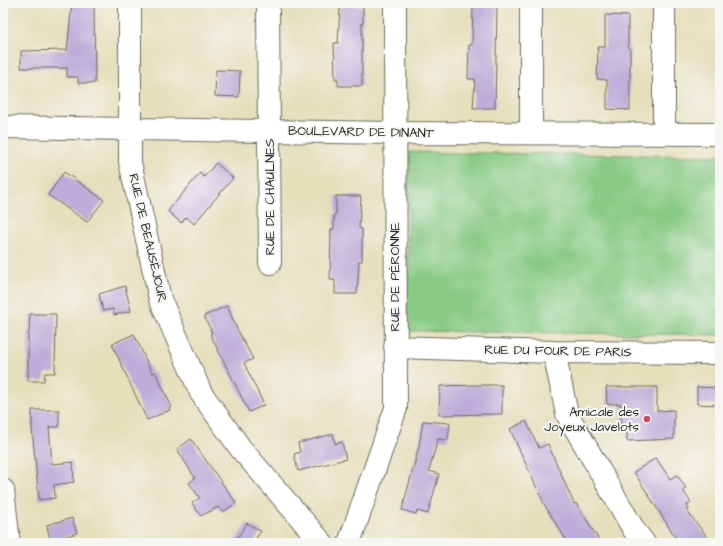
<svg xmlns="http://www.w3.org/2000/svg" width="723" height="546" viewBox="0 0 723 546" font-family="'Architects Daughter',sans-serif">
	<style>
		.green { fill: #88cb84; stroke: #5a7b58 }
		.building { fill: #bcadd9 }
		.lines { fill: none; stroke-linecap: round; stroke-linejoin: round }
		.street-casing { stroke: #6c6a5d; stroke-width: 24 }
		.street { stroke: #fff; stroke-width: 22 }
		.poi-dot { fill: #d1495b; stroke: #f6f6f2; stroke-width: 1.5 }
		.labels { text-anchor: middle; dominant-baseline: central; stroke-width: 4; stroke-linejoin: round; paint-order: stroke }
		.street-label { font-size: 13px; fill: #2b2b2b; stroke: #f6f6f2 }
		.poi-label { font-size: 13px; fill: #2b2b2b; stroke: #f6f6f2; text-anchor: end }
	</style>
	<rect width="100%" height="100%" fill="#f6f6f2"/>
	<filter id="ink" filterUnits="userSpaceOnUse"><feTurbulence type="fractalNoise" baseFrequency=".025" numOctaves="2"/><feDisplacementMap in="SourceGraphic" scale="8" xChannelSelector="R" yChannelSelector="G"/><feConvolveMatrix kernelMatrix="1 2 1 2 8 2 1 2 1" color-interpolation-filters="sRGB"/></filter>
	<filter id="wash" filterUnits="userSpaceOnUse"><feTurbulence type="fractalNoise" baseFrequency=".012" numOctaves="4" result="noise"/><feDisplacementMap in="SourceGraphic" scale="16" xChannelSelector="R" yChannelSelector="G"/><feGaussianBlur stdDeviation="0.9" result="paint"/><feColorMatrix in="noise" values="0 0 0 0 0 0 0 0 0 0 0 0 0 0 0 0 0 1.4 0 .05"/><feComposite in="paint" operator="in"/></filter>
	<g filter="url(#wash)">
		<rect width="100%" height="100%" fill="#e6dfbb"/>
		<path class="green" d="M409,152L720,156V335L407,331Z"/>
		<g id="blocks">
			<path class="building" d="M94,3L95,83H78V77H67V68H21V51L67,50L72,4Z
				M363,6V23H362V86H338V79H335L334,43H338L340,7Z
				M473,6H497L495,108H473L475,79H468L469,45H472Z
				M605,15L628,16V44L629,49H630V110L607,109V80L597,79L598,47H605Z
				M216,70L240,71L239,97L215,96Z
				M216,163L233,178L194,224L186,217L181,223L168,211L200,173L204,177Z
				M64,172L104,200L87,222L48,195Z
				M336,196H361L359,228L362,229V261H359L357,294H335V280H330L331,229H334V215L336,214Z
				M125,286L131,311L114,315L113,309L103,311L99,294Z
				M227,306L237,329L253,359L244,363L264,405L249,412L210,334L212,333L204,316Z
				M30,314H56L55,373H45L44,381H28V333H29Z
				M134,334L152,373L155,372L172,407L169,408L170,410L147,420L128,379L112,344Z
				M478,385H502V414L439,415L440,386Z
				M606,387H657V411L674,410V439L627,441V428H621V404H607Z
				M697,387L720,388V405L697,404Z
				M32,410H59V427H49L52,464L73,462L74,482L54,485L55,498L39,500L32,428Z
				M423,421L450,423L448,440L438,439L429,471L439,474L428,514L417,511L416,514L402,510L419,446Z
				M526,421L539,448L548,444L574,504L576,503L601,543H568L545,506L510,429Z
				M333,434L335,444L342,442L346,459L298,471L294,454L300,452L298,443Z
				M191,439L236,503L223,512L218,507L201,516L192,503L200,498L189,483L195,478L177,449Z
				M656,458L670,479L677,475L686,488L683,490L691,503L687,505L689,510L687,511L712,543H679L634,472Z
				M72,518L77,533L50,541L47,525Z
				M247,523L261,531L253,543H234Z"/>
		</g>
	</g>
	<g filter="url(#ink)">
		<use href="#blocks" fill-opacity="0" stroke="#6c6a5d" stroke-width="1"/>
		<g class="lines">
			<defs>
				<path id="street" d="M130,3V162L160,299L201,393L241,449L322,543
					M268,3L270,263
					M531,3V133
					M3,127L395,133L720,134
					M664,134V3
					M395,347L554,352L720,353
					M554,352L567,414L634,530L644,543
					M3,490L9,543
					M349,543L396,408L395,3"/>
			</defs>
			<use href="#street" class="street-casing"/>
			<use href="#street" class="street"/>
		</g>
	</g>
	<circle class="poi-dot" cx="647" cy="419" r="4"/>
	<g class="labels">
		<g class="street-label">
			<text transform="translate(361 132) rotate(1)">BOULEVARD DE DINANT</text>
			<text transform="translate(270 197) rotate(-90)">RUE DE CHAULNES</text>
			<text transform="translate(148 238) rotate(77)">RUE DE BEAUSÉJOUR</text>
			<text transform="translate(395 277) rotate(-90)">RUE DE PÉRONNE</text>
			<text transform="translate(558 351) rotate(1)">RUE DU FOUR DE PARIS</text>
		</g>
		<g class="poi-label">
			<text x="639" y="412">Amicale des<tspan x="639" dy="15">Joyeux Javelots</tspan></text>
		</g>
	</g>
	<rect width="723" height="546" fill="none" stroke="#f6f6f2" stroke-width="16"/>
</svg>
